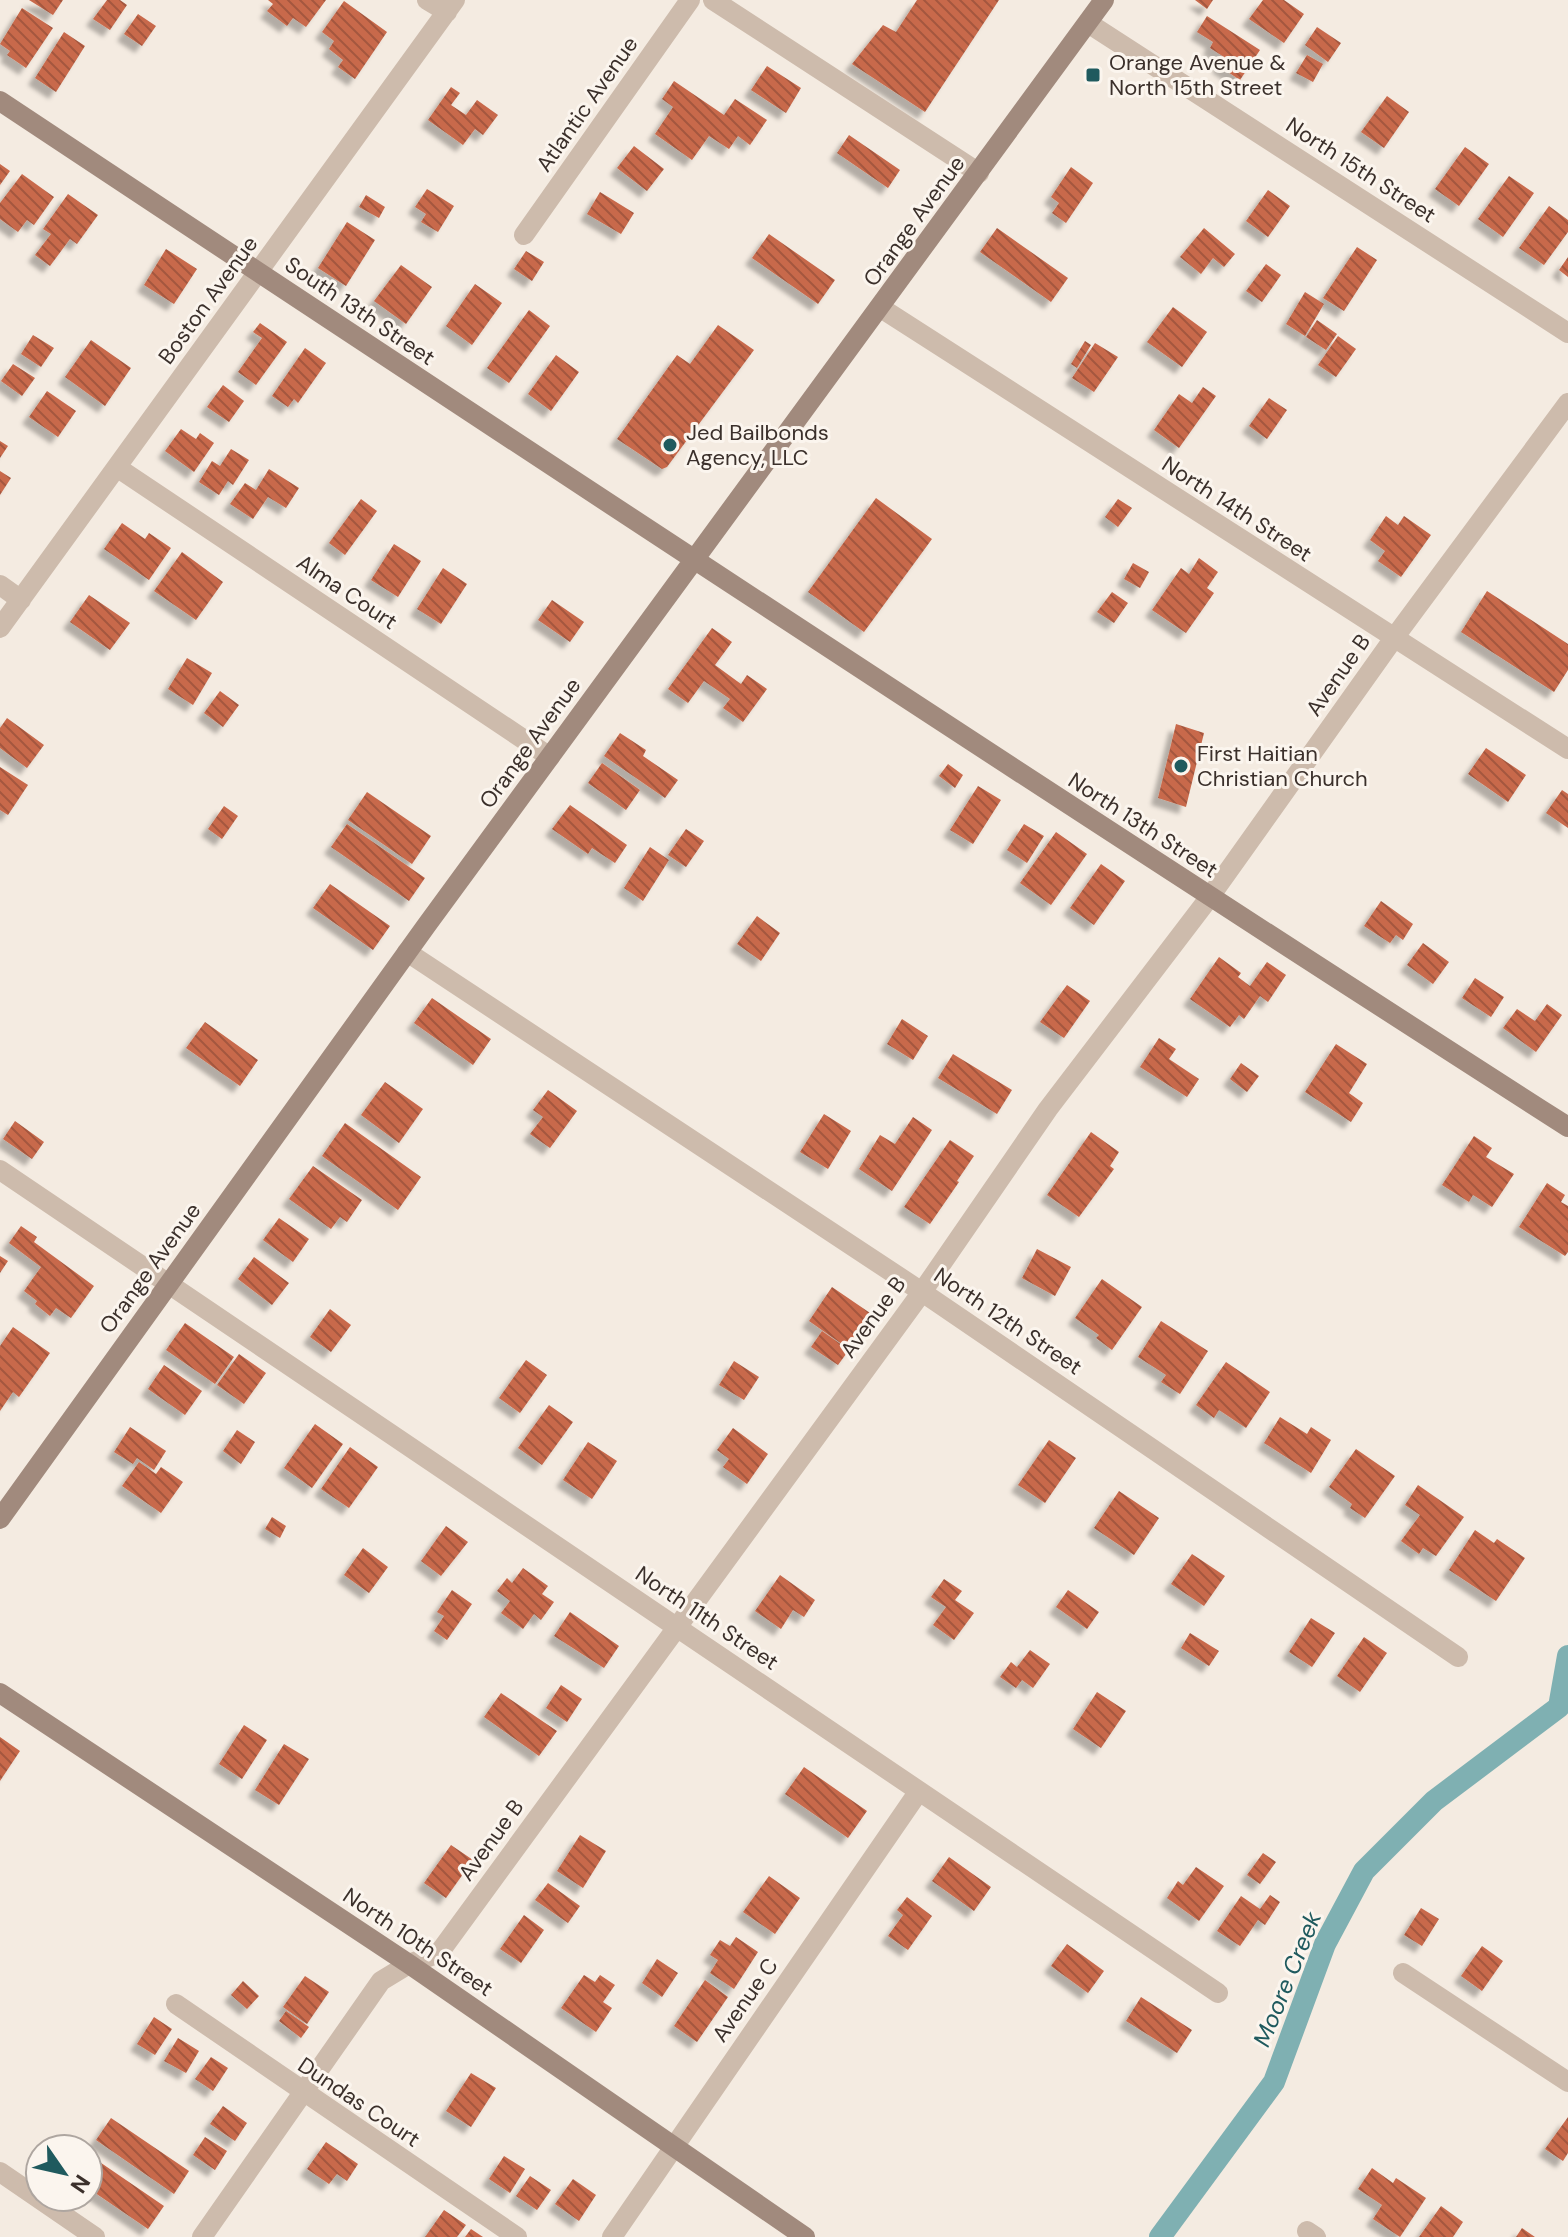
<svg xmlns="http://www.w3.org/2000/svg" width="1568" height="2237" viewBox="0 0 1568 2237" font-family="'DM Sans',sans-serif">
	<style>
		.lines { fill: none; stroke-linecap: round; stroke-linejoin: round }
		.canal { stroke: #7fb0b2; stroke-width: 22 }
		.building { fill: url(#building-back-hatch); filter: url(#shadow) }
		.street { stroke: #cdbbac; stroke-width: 20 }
		.secondary { stroke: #a18a7d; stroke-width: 20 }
		.poi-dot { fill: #1f5a5e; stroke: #fbf5ee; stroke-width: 3 }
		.labels { text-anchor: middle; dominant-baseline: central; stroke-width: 6; stroke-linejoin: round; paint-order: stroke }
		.poi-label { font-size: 22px; fill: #3b302b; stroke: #fbf5ee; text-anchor: start }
		.street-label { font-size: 22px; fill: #3b302b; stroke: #fbf5ee }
		.water-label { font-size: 24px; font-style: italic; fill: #1f5a5e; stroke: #fbf5ee }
	</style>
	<defs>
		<pattern id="building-back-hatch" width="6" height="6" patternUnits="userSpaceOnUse" patternTransform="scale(2)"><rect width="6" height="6" fill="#c8694b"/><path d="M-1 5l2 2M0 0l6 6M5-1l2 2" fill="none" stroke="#a4573f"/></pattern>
		<filter id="shadow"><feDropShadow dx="-7" dy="7" stdDeviation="2" flood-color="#0004"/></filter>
	</defs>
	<rect width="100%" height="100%" fill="#f4ebe1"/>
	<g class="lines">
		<path class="canal" d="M1160,2237L1274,2082L1325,1944L1364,1871L1434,1801L1559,1707L1568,1656"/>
	</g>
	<path class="building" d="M29,0H63L53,15Z
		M107,0H120L127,5L110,30L93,19Z
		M268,0H326L306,27L293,18L287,26L267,11L273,4Z
		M917,0H999L925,112L852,64L883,25L896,32Z
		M1195,0H1213L1207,9Z
		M1263,0H1284L1304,14L1284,43L1249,19Z
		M344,1L387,32L355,79L338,67L343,60L329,49L334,41L322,32Z
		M22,8L53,28L26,68L7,55L10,51L0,44Z
		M138,14L156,26L142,46L124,34Z
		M1207,16L1260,50L1240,80L1219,66L1224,57L1210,48L1213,42L1197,32Z
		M1317,27L1341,43L1328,62L1305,45Z
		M64,32L85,46L56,92L35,78Z
		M1307,55L1323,64L1313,82L1296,73Z
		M767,66L801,88L786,113L751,90Z
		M674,81L724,115L735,99L767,120L750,145L738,136L729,149L709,136L692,160L655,134L673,107L662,99Z
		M451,87L460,93L451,105L466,115L477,100L498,115L483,135L475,129L463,145L428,120Z
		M1387,96L1409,112L1384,148L1361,132Z
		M849,135L900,170L888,188L837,153Z
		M634,146L664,169L647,191L617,168Z
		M1465,147L1489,164L1459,206L1435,189Z
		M0,164L10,171L0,185Z
		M1071,167L1093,183L1066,223L1052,213L1059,203L1051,197Z
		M22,174L54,197L34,225L27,220L18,232L0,219V203Z
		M1509,176L1534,193L1503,237L1478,219Z
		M427,189L454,206L438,232L421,222L426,214L415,207Z
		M1268,190L1290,206L1268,237L1246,221Z
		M600,192L634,213L621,234L587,214Z
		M68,194L98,215L77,244L70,239L50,266L35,255L51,234L43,229Z
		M366,195L385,207L379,218L359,207Z
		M1549,206L1568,220V232L1544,265L1519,248Z
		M347,222L375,240L346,286L318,268Z
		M997,228L1068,278L1051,302L980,252Z
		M1204,228L1235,254L1224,267L1213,258L1201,274L1180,257Z
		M769,234L835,280L818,304L752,258Z
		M1357,247L1377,260L1344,311L1323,298Z
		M166,249L197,269L174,304L144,285Z
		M526,251L544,262L532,281L514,269Z
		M1568,257V277L1559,270Z
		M1266,264L1281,275L1262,302L1246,291Z
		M401,265L432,287L406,324L374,301Z
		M475,284L502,303L472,345L446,326Z
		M1305,292L1324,304L1305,336L1286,324Z
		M1173,307L1207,332L1182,367L1147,342Z
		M529,310L550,326L509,383L487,368Z
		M1317,320L1337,334L1326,350L1306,337Z
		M260,323L287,342L256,385L238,372L262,338L253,332Z
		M718,325L754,350L667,467L662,469L617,439L677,355L690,364Z
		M33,335L54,348L41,367L21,354Z
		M1338,336L1356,349L1336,377L1318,365Z
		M91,340L131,368L105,406L65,377Z
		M1085,341L1091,345L1077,368L1071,364Z
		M1095,343L1118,357L1094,392L1072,378Z
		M305,348L326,363L298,403L294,399L288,407L272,396Z
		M556,355L579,372L551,411L528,394Z
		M13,364L35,378L22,396L1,381Z
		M223,385L244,401L229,422L207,407Z
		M1203,387L1216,396L1179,448L1154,430L1179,394L1192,403Z
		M47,391L76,411L58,437L29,417Z
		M1269,398L1287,410L1267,439L1249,426Z
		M181,429L196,439L200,433L214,443L194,472L165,451Z
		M0,441L8,446L0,458Z
		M231,449L249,460L233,485L228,481L219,495L199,482L212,461L220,466Z
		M269,469L299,488L286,508L268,497L253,519L230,504L245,483L256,490Z
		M0,471L11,478L0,495Z
		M876,498L932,539L864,632L808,592Z
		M361,499L377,511L345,555L329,543Z
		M1118,499L1132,508L1118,527L1105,517Z
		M1386,516L1398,525L1404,516L1431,535L1401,577L1378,561L1385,551L1370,540Z
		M122,523L145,539L149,533L171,548L149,580L104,549Z
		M394,544L421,561L398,597L371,580Z
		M182,552L223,582L196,620L154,591Z
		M1199,558L1218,572L1207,588L1214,593L1186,633L1152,610L1181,568L1189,574Z
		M1133,563L1149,572L1140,588L1124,579Z
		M443,568L467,584L441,624L417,609Z
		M1487,591L1568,644V670L1554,692L1461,632Z
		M1112,592L1128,603L1114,623L1097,612Z
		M89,595L130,623L110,650L70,622Z
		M552,600L584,622L570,642L538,620Z
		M712,628L732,642L715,665L741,684L747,675L767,689L743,722L723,708L730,699L704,681L688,703L668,689Z
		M187,658L212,673L193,705L168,689Z
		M220,691L239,705L223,727L204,713Z
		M7,718L44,745L27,768L0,748V728Z
		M1176,724L1204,733L1186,807L1158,798Z
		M620,733L646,750L643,756L678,780L665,798L604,756Z
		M1486,748L1526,775L1508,802L1468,774Z
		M602,763L640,790L626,810L588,783Z
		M948,764L963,775L955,788L939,776Z
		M0,767L28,785L8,815L0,810Z
		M978,786L1001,800L973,844L950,830Z
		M1562,790L1568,794V828L1546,813Z
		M367,792L431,836L412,864L348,820Z
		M570,805L627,845L615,863L592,848L588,854L552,829Z
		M224,806L238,816L222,839L208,829Z
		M347,824L425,878L409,901L331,847Z
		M1024,824L1044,836L1027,863L1007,850Z
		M686,829L704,841L686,867L668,855Z
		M1056,832L1087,854L1051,905L1020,883Z
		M650,847L669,860L643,901L624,888Z
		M1101,864L1125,881L1094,925L1070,908Z
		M330,884L390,926L373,950L313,908Z
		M1381,901L1413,924L1403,940L1396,935L1390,943L1364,926Z
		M757,916L780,933L761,961L737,944Z
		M1423,943L1449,962L1433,984L1407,965Z
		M1219,957L1241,973L1238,977L1250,986L1267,962L1286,975L1268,1002L1260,996L1244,1019L1239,1015L1230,1027L1190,999Z
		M1475,978L1504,997L1491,1017L1462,998Z
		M1067,985L1090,1001L1064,1038L1040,1022Z
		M432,998L491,1039L473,1065L414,1023Z
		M1547,1004L1562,1015L1536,1052L1503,1028L1517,1009L1535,1021Z
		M902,1019L928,1036L913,1060L887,1044Z
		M205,1022L258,1060L240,1086L186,1048Z
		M1159,1038L1176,1049L1169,1059L1199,1079L1187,1097L1140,1067Z
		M1336,1044L1367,1064L1349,1093L1363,1103L1351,1122L1305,1092Z
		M953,1054L1012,1090L997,1114L938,1078Z
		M1241,1063L1259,1076L1247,1092L1230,1079Z
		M385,1082L423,1109L399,1143L361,1115Z
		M548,1090L577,1111L550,1148L530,1134L543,1117L533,1110Z
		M824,1114L851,1131L828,1169L800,1152Z
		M913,1117L932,1130L892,1191L859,1169L880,1135L895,1144Z
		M15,1121L44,1142L32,1159L3,1139Z
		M345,1123L421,1177L398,1210L322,1156Z
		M1091,1132L1119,1152L1110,1166L1114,1169L1079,1217L1047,1195Z
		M1474,1136L1492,1148L1486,1157L1514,1174L1492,1207L1473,1195L1469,1202L1442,1185Z
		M950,1140L974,1156L957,1181L959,1182L930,1224L904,1207Z
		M313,1166L362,1200L347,1222L340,1217L331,1229L289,1199Z
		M1547,1183L1565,1195L1561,1202L1568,1206V1252L1565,1256L1519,1227Z
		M279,1218L309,1239L293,1262L263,1240Z
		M21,1226L37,1237L34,1242L94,1286L71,1318L56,1308L50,1316L35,1304L37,1301L24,1291L41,1267L9,1243Z
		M1037,1249L1071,1267L1055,1296L1022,1278Z
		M0,1256L8,1261L0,1273Z
		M254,1257L289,1283L272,1305L238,1279Z
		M1102,1279L1142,1307L1112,1350L1096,1338L1099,1335L1075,1318Z
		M832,1287L873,1315L849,1349L809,1321Z
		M330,1309L351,1325L331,1352L310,1337Z
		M1161,1321L1208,1351L1180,1394L1161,1382L1166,1375L1138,1357Z
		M185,1323L234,1357L215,1384L166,1350Z
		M13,1327L50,1353L19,1397L13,1392L0,1411V1346Z
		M822,1331L849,1350L838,1365L811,1347Z
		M239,1354L266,1373L244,1404L217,1385Z
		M526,1360L547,1375L520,1413L499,1398Z
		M734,1361L759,1377L744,1400L719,1385Z
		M1226,1362L1270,1392L1246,1428L1219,1410L1214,1418L1196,1405Z
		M164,1365L202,1391L185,1415L148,1389Z
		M549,1405L573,1422L542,1465L518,1448Z
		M1280,1417L1307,1434L1311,1427L1331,1440L1311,1473L1264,1443Z
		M315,1424L343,1444L312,1488L284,1468Z
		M130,1427L166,1451L154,1470L137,1458L133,1464L114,1452Z
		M733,1428L768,1454L747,1484L723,1467L729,1459L717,1450Z
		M237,1430L255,1442L241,1464L223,1451Z
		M1049,1440L1076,1458L1045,1503L1018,1485Z
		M588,1442L617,1461L592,1499L563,1480Z
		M350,1447L378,1467L349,1508L321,1489Z
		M1356,1449L1395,1476L1365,1518L1350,1508L1352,1504L1329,1487Z
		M139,1462L156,1474L161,1467L183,1482L161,1513L122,1486Z
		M1418,1485L1464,1517L1436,1556L1423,1548L1419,1554L1401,1541L1420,1515L1405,1505Z
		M1119,1491L1159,1518L1134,1555L1094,1528Z
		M272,1517L286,1526L280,1538L265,1529Z
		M446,1526L468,1542L441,1576L421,1561Z
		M1475,1530L1494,1543L1497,1539L1525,1558L1496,1601L1449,1570Z
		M363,1548L388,1567L369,1593L344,1575Z
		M1192,1554L1225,1576L1204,1606L1171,1584Z
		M523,1568L548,1586L542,1594L554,1602L541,1620L534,1614L523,1629L501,1613L510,1601L497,1591L507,1578L512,1583Z
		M780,1575L815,1600L804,1617L793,1610L781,1629L755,1611Z
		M944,1579L962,1591L955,1600L974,1613L954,1640L933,1625L946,1607L931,1597Z
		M452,1590L472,1604L447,1640L434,1631L444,1616L437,1612Z
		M1068,1590L1099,1612L1087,1629L1056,1607Z
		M570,1612L619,1646L604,1668L554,1636Z
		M1311,1618L1335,1633L1312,1667L1289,1652Z
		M1190,1633L1219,1651L1209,1666L1181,1648Z
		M1364,1637L1387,1653L1360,1692L1337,1676Z
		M1030,1650L1050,1664L1033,1688L1022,1680L1016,1688L1000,1677L1011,1662L1017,1667Z
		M561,1685L582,1699L567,1722L546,1708Z
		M1097,1692L1126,1711L1101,1748L1073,1729Z
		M501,1693L557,1731L539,1756L484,1717Z
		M244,1725L267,1740L242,1779L219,1764Z
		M0,1737L20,1751L0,1781Z
		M284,1744L309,1759L279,1805L255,1790Z
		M804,1767L867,1811L848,1838L785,1794Z
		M580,1835L606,1851L583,1888L557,1871Z
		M451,1845L473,1860L446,1898L424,1883Z
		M1263,1853L1276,1862L1260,1884L1247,1875Z
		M949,1857L991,1887L974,1911L932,1881Z
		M1196,1867L1224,1886L1199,1921L1167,1898L1178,1881L1183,1885Z
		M769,1876L800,1898L775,1934L743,1912Z
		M548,1883L580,1906L568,1923L535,1900Z
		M1270,1895L1280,1902L1265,1925L1258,1920L1240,1946L1217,1931L1241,1896L1260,1909Z
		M907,1897L932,1916L908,1950L888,1936L903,1915L897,1910Z
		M1421,1908L1439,1919L1422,1946L1404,1935Z
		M524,1915L544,1930L521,1963L500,1949Z
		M736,1937L758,1952L734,1989L710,1973L718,1960L710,1955L720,1940L730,1946Z
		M1067,1944L1104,1971L1088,1993L1051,1966Z
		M1482,1946L1503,1961L1482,1991L1461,1976Z
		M657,1959L678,1973L662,1997L642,1983Z
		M584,1975L595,1982L600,1975L615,1985L603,2002L612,2008L596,2032L561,2008Z
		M305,1976L329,1992L307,2024L283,2007Z
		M705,1980L728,1997L697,2042L674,2026Z
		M243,1981L259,1996L247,2009L231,1995Z
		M1141,1997L1192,2030L1177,2053L1126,2021Z
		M286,2011L309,2027L301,2038L279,2021Z
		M154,2017L172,2029L155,2055L137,2044Z
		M178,2038L199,2051L186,2073L164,2061Z
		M211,2057L228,2068L213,2091L195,2079Z
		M471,2073L496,2088L471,2127L446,2111Z
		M223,2106L247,2123L235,2141L210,2124Z
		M1568,2117V2153L1563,2161L1545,2149Z
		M111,2118L189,2171L174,2194L96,2140Z
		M205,2137L227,2151L215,2170L193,2155Z
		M326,2142L358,2164L347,2181L337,2174L329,2184L307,2169Z
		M88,2154L164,2206L148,2229L88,2188Z
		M504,2156L525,2169L510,2193L489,2179Z
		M1372,2168L1393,2183L1396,2178L1426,2198L1400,2237L1373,2219L1382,2205L1358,2189Z
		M530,2176L551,2190L537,2210L516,2196Z
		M573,2179L596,2195L579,2221L555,2204Z
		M1441,2206L1463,2222L1453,2237H1419Z
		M444,2210L466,2225L457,2237H425Z
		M1522,2228L1535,2237H1516Z
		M471,2229L483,2237H465Z"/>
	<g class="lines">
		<path class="street" d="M427,0L447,12
			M713,0L979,173
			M1088,23L1568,333
			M524,235L690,0
			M881,308L1568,749
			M118,468L550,757
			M0,585L21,600
			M0,628L455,0
			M407,952L922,1292L1458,1657
			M0,1170L1218,1993
			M1403,1973L1568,2082
			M176,2004L517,2237
			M0,2172L95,2237
			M1307,2231L1316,2237
			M202,2237L381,1981L409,1964L439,1953L922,1292L1048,1109L1209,898L1394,638L1568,403
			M612,2237L919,1791"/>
		<path class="secondary" d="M0,101C520,446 1042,790 1568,1127
			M0,1519L426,926L1104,0
			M0,1693L409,1964L805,2237"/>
	</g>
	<g class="poi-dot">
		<rect x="1085" y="67" width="16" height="16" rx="4"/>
		<circle cx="670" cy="445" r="8"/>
		<circle cx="1181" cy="766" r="8"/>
	</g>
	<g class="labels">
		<g class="poi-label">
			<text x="1109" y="62">Orange Avenue &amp;<tspan x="1109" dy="25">North 15th Street</tspan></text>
			<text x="686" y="432">Jed Bailbonds<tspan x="686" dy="25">Agency, LLC</tspan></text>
			<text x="1197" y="753">First Haitian<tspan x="1197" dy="25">Christian Church</tspan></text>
		</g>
		<g class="street-label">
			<text transform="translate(587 104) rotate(-55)">Atlantic Avenue</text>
			<text transform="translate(1361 170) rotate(33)">North 15th Street</text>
			<text transform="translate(914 221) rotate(-54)">Orange Avenue</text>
			<text transform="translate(208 300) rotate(-54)">Boston Avenue</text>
			<text transform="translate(360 311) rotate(34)">South 13th Street</text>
			<text transform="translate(1237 509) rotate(33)">North 14th Street</text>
			<text transform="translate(347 592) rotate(34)">Alma Court</text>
			<text transform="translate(1338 675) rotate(-55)">Avenue B</text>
			<text transform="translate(530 743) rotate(-54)">Orange Avenue</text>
			<text transform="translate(1143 825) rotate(33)">North 13th Street</text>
			<text transform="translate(150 1268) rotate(-54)">Orange Avenue</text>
			<text transform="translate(873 1317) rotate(-54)">Avenue B</text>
			<text transform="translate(1008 1321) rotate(34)">North 12th Street</text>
			<text transform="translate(707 1618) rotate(34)">North 11th Street</text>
			<text transform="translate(491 1840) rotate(-54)">Avenue B</text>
			<text transform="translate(418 1942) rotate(34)">North 10th Street</text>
			<text transform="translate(745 2000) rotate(-55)">Avenue C</text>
			<text transform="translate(359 2102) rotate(34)">Dundas Court</text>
		</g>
		<g class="water-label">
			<text transform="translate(1287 1979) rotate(-68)">Moore Creek</text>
		</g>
	</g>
	<g transform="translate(64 2173) rotate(124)"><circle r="38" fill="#fbf5ee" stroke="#aea6a0" stroke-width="2"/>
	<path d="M0-6L14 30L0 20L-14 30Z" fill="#1f5a5e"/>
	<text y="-12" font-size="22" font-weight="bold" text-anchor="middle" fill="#3b302b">N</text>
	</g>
</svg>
